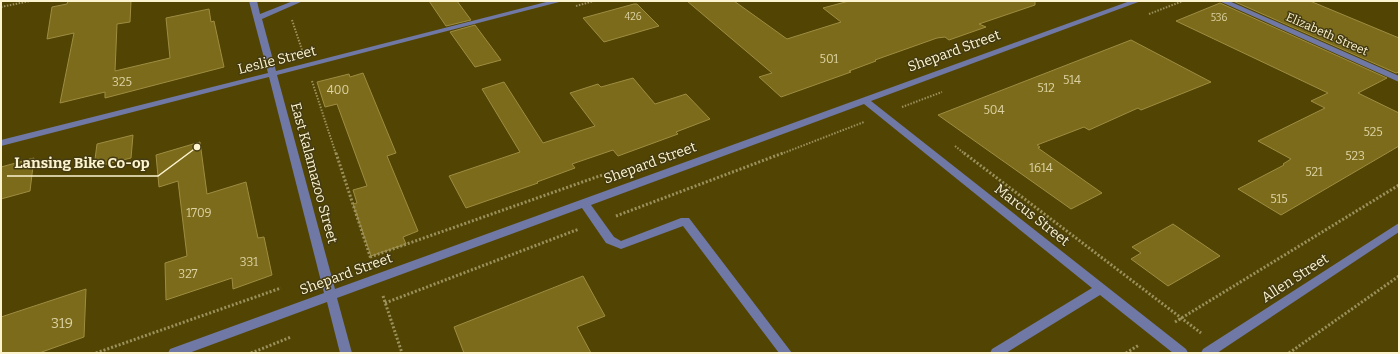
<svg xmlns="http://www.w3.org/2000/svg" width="1400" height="354" viewBox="0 0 1400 354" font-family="Bitter,serif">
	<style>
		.building { fill: #7b6b1a; stroke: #9e8d41 }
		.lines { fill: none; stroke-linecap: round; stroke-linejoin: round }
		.path-far1 { stroke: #9c915c; stroke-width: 2; stroke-dasharray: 1.5 1.5; stroke-linecap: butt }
		.path { stroke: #9c915c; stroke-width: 3; stroke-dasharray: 2 2; stroke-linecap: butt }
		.minor { fill: #7078a6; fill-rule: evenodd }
		.labels { text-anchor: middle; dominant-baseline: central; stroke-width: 3; stroke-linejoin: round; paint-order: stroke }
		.far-number-label { font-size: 10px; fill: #dcd2a2 }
		.far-street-label { font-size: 12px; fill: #fcf4cf; stroke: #443b12 }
		.number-label { font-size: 12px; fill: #dcd2a2 }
		.street-label { font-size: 14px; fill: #fcf4cf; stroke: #443b12 }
		.near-number-label { font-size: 14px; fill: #dcd2a2 }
		.leader { fill: none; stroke: #fcf4cf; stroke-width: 1.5 }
		.callout-dot { fill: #fcf4cf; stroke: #443b12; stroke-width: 1.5 }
		.callout-label { font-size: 15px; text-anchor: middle; font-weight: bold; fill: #fcf4cf; stroke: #443b12; stroke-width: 3; stroke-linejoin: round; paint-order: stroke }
	</style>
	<rect width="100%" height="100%" fill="#524504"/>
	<path class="building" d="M68,1H131L130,22L117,24L115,71L170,58L166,18L209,9L211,22L214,21L224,67L105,98V92L60,103L74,33L47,39L52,7L67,4Z
		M429,1H457L471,20L446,26Z
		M687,1H734L787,39L841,22L823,8L849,1H1035V5L979,24L986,27L949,40L945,37L937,38L875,60L876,61L849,71L851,72L781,97L759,77L772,73Z
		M1233,1H1310L1399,38V72L1396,73Z
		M1220,3L1387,78L1358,93L1399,113V146L1281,215L1238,189L1284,165L1283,164L1291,159L1258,141L1325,108L1311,101L1328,93L1176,21Z
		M634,4H637L659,26L604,42L583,18Z
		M475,25L501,60L475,67L450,32Z
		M1131,40L1211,82L1141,110L1138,108L1089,130L1084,127L1037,145L1040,147L1038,148L1102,193L1071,209L938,115Z
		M363,73L396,153L387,156L418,231L403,237L406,244L371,256L353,204L357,203L353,190L367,186L337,104L325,107L317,82L349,74L350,77Z
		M633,78L655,104L686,94L710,119L676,132L678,134L618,156L613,150L572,164L575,168L537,182L538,183L466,208L449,176L520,152L482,89L504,82L543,143L595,126L570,93L598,84L601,87Z
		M133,135L131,158L94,167L97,144Z
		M200,142L207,194L246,182L258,238L264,237L272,275L233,289L232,278L166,300L165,263L187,256L178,181L159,187L156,155Z
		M34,158L30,191L1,199V167Z
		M1173,224L1220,256L1168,286L1131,259L1141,253L1132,247Z
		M583,276L605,316L577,327L591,353H464L454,327Z
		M86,289L84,337L39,353H1V317Z"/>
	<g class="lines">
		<path class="path-far1" d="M576,6L594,1
			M1,7L30,1
			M1149,14L1183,1
			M292,20L302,50
			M312,81L336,154
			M902,107L942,92
			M955,146L965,154
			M781,154L864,122"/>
		<path class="path" d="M336,153L371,259
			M964,153L1201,333
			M616,216L783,153
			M370,257L608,173
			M383,296L402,353
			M385,303L579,229
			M1175,322L1399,185
			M96,353L281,288
			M251,353L291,337
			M1126,353L1139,345
			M1289,353L1399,276"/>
		<path class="minor" d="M249,1H257L260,14L293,1H303L262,19L276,71L550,1H563L277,75L335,289L1130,1H1141L871,101L1186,349L1188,353H1173L1100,295L1006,353H990L992,349L1092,288L864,104L591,205L614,237L621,241L681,218H689L792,353H779L683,226L621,249L606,243L582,208L337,298L352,353H340L327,302L189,353H168L170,349L324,293L269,77L1,146V140L268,73Z
			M1219,1H1229L1399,76V82Z
			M1399,223V232L1217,353H1201L1203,349Z"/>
	</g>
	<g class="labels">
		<g class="far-number-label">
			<text x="633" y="17">426</text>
			<text x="1219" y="18">536</text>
		</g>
		<g class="far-street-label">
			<text transform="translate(1327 34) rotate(24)">Elizabeth Street</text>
		</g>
		<g class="number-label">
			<text x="829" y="59">501</text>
			<text x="1072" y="80">514</text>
			<text x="122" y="82">325</text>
			<text x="1046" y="88">512</text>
			<text x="338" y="90">400</text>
			<text x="994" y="110">504</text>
			<text x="1373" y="132">525</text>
			<text x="1355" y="156">523</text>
			<text x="1041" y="168">1614</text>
			<text x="1314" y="172">521</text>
			<text x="1279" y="199">515</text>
			<text x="199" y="213">1709</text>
			<text x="249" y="262">331</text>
			<text x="188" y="274">327</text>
		</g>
		<g class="street-label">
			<text transform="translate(954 51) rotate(-20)">Shepard Street</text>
			<text transform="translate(277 60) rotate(-14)">Leslie Street</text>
			<text transform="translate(650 163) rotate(-20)">Shepard Street</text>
			<text transform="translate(314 173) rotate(75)">East Kalamazoo Street</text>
			<text transform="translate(1032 215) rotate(38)">Marcus Street</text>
			<text transform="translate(346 274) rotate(-20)">Shepard Street</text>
			<text transform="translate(1295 278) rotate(-33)">Allen Street</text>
		</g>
		<g class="near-number-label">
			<text x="62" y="323">319</text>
		</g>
	</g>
	<path class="leader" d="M197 147L158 176H7"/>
	<circle class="callout-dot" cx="197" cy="147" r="4"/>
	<g class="callout-label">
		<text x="82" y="168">Lansing Bike Co-op</text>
	</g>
	<rect width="1400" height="354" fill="none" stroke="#fcf4cf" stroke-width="4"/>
</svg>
